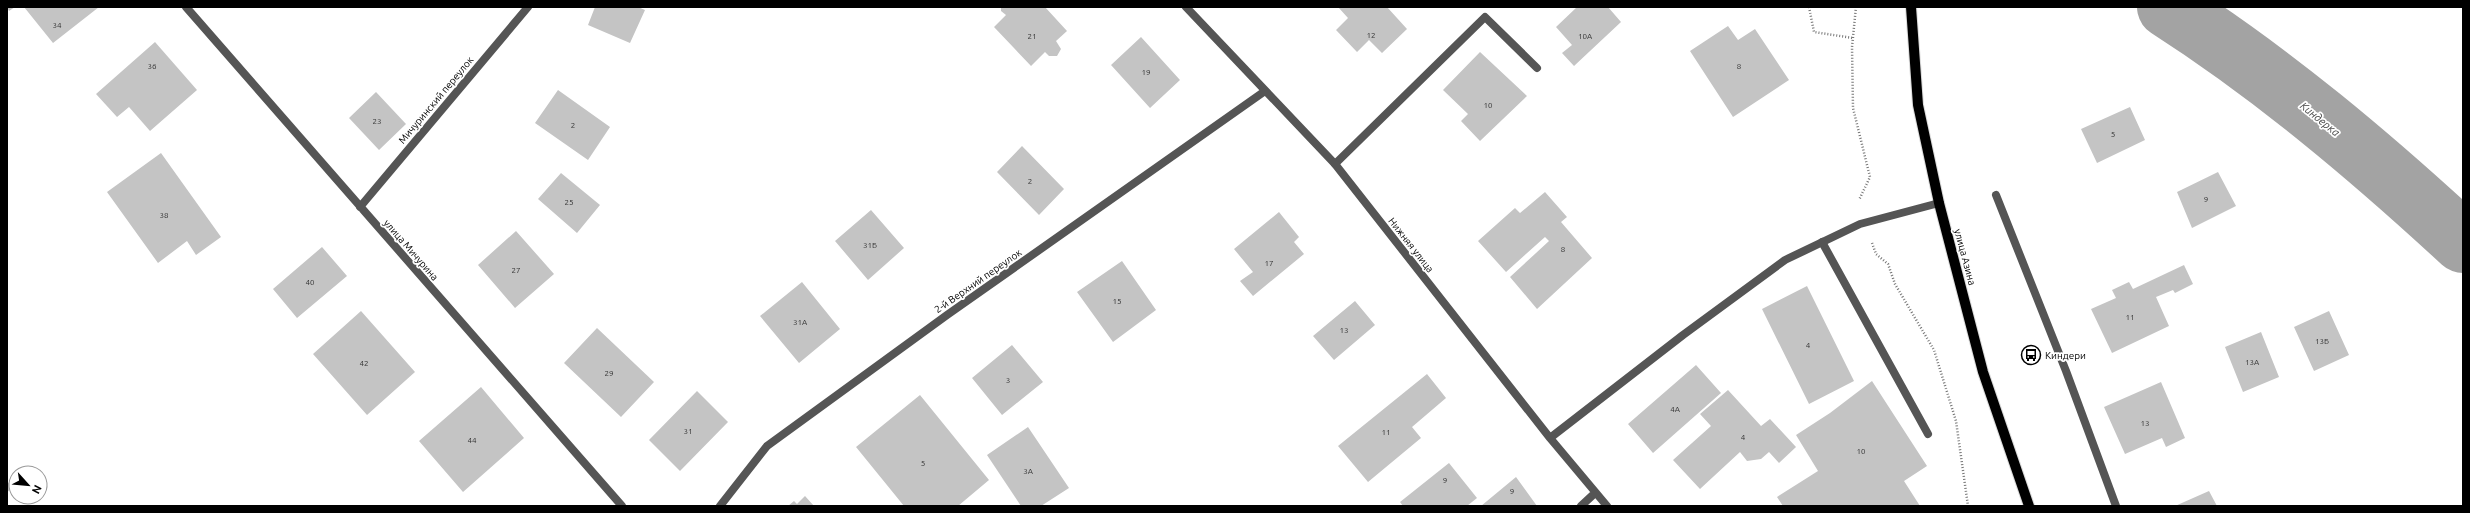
<svg xmlns="http://www.w3.org/2000/svg" width="2470" height="513" viewBox="0 0 2470 513" font-family="Ubuntu,sans-serif">
	<style>
		.lines { fill: none; stroke-linecap: round; stroke-linejoin: round }
		.river { stroke: #a3a3a3; stroke-width: 62 }
		.building { fill: #c4c4c4 }
		.primary-casing { stroke: #dbdbdb; stroke-width: 12 }
		.path { stroke: #777; stroke-width: 2.5; stroke-dasharray: 1 2; stroke-linecap: butt }
		.service { stroke: #555; stroke-width: 8 }
		.minor { stroke: #555; stroke-width: 8 }
		.primary { stroke: #000; stroke-width: 10 }
		.labels { text-anchor: middle; dominant-baseline: central; stroke-width: 3.5; stroke-linejoin: round; paint-order: stroke }
		.number-label { font-size: 8px; fill: #313131 }
		.street-label { font-size: 10px; fill: #000; stroke: #fff }
		.poi-label { font-size: 10px; fill: #000; stroke: #fff; text-anchor: start }
		.water-label { font-size: 11px; font-style: italic; fill: #444; stroke: #fff }
	</style>
	<rect width="100%" height="100%" fill="#fff"/>
	<g class="lines">
		<path class="river" d="M2168,7C2274,75 2371,157 2463,242"/>
	</g>
	<path class="building" d="M7,7H15L9,11Z
		M24,7H99L53,43Z
		M595,7H638L645,10L630,43L588,25Z
		M1001,7H1045L1067,31L1056,41L1061,49L1057,56H1049L1045,52L1031,66L994,27L1006,15L1001,11Z
		M1338,7H1387L1407,29L1382,53L1369,40L1357,52L1336,30L1348,18Z
		M1577,7H1608L1621,22L1574,66L1562,53L1572,45L1556,27Z
		M1728,26L1738,40L1755,29L1789,80L1733,117L1690,51Z
		M1141,37L1180,80L1150,108L1111,65Z
		M155,42L197,90L150,131L129,107L117,117L96,94Z
		M1480,52L1527,96L1480,141L1461,121L1468,114L1443,90Z
		M558,90L610,127L588,160L535,123Z
		M376,92L406,124L379,150L349,118Z
		M2130,107L2145,140L2097,163L2081,129Z
		M1022,146L1064,189L1039,215L997,172Z
		M161,153L221,237L196,255L187,241L158,263L107,192Z
		M2218,172L2236,206L2192,228L2177,192Z
		M561,173L600,205L577,233L538,199Z
		M1545,192L1567,217L1561,222L1592,258L1537,309L1510,277L1549,241L1545,237L1506,272L1478,241L1515,208L1520,213Z
		M871,210L904,248L868,280L835,241Z
		M1279,212L1299,237L1294,242L1304,254L1253,296L1240,281L1253,272L1234,249Z
		M516,231L554,274L515,308L478,265Z
		M322,247L347,276L297,318L273,289Z
		M1122,261L1156,310L1113,342L1077,292Z
		M2184,265L2193,284L2175,293L2173,290L2156,297L2169,326L2112,353L2091,309L2116,298L2112,290L2129,282L2133,289Z
		M802,282L840,329L799,363L760,316Z
		M1807,286L1854,381L1809,404L1762,309Z
		M1355,301L1375,325L1334,360L1313,336Z
		M361,311L415,372L367,415L313,354Z
		M2329,311L2349,355L2314,371L2294,327Z
		M597,328L654,382L621,417L564,363Z
		M2261,332L2279,377L2243,392L2225,347Z
		M1012,345L1043,382L1002,415L972,378Z
		M1696,365L1721,393L1653,453L1628,424Z
		M1427,374L1446,398L1412,427L1421,438L1368,482L1338,446Z
		M1872,381L1927,466L1904,481L1920,506H1783L1777,497L1818,471L1796,435L1830,413Z
		M2161,382L2185,438L2166,447L2162,438L2125,454L2104,407Z
		M481,387L524,438L463,492L419,441Z
		M1728,390L1761,426L1770,419L1796,447L1779,463L1769,452L1761,459L1747,461L1740,452L1700,489L1673,460L1711,426L1700,414Z
		M697,391L728,422L680,471L649,440Z
		M920,395L989,480L958,506H904L856,447Z
		M1028,427L1069,488L1041,506H1021L987,455Z
		M1449,463L1477,498L1467,506H1403L1400,502Z
		M1516,477L1537,506H1481Z
		M7,481L13,488L7,492Z
		M2209,491L2217,506H2175Z
		M805,496L814,506H788L794,501L797,504Z"/>
	<g class="lines">
		<defs>
			<path id="primary" d="M1911,7L1918,105L1939,203L1983,372L2029,506"/>
		</defs>
		<use href="#primary" class="primary-casing"/>
		<path class="path" d="M1809,7L1814,32L1853,38
			M1856,7L1852,47L1853,108L1870,177L1859,200
			M1872,243L1876,254L1888,264L1895,284L1934,350L1956,421L1968,506"/>
		<path class="service" d="M1335,164L1485,17L1537,68
			M1822,242L1928,434"/>
		<path class="minor" d="M186,7L622,506
			M1186,7L1335,164L1550,438L1607,506
			M1996,195L2066,371L2116,506
			M360,207L528,7
			M1550,438L1683,335L1785,260L1860,224L1939,203
			M720,506L767,446L947,315L1265,91
			M1581,506L1595,493"/>
		<use href="#primary" class="primary"/>
	</g>
	<defs>
		<symbol id="bus-ring" viewBox="-11 -11 22 22"><circle r="9.5" fill="#fff" stroke="#000" stroke-width="1.5"/><path d="M-5-6H5V4H4V6H2V4H-2V6H-4V4H-5ZM-3.5-4V0h7V-4ZM-3.5 1.2v1.5H-2V1.2ZM2 1.2v1.5H3.5V1.2Z" fill="#000"/></symbol>
	</defs>
	<g fill-rule="evenodd">
		<use href="#bus-ring" x="2020" y="344" width="22" height="22"/>
	</g>
	<g class="labels">
		<g class="number-label">
			<text x="57" y="25">34</text>
			<text x="1371" y="35">12</text>
			<text x="1032" y="36">21</text>
			<text x="1585" y="36">10А</text>
			<text x="152" y="66">36</text>
			<text x="1739" y="66">8</text>
			<text x="1146" y="72">19</text>
			<text x="1488" y="105">10</text>
			<text x="377" y="121">23</text>
			<text x="573" y="125">2</text>
			<text x="2113" y="134">5</text>
			<text x="1030" y="181">2</text>
			<text x="2206" y="199">9</text>
			<text x="569" y="202">25</text>
			<text x="164" y="215">38</text>
			<text x="870" y="245">31Б</text>
			<text x="1563" y="249">8</text>
			<text x="1269" y="263">17</text>
			<text x="516" y="270">27</text>
			<text x="310" y="282">40</text>
			<text x="1117" y="301">15</text>
			<text x="2130" y="317">11</text>
			<text x="800" y="322">31А</text>
			<text x="1344" y="330">13</text>
			<text x="2322" y="341">13Б</text>
			<text x="1808" y="345">4</text>
			<text x="2252" y="362">13А</text>
			<text x="364" y="363">42</text>
			<text x="609" y="373">29</text>
			<text x="1008" y="380">3</text>
			<text x="1675" y="409">4А</text>
			<text x="2145" y="423">13</text>
			<text x="688" y="431">31</text>
			<text x="1386" y="432">11</text>
			<text x="1743" y="437">4</text>
			<text x="472" y="440">44</text>
			<text x="1861" y="451">10</text>
			<text x="923" y="463">5</text>
			<text x="1028" y="471">3А</text>
			<text x="1445" y="480">9</text>
			<text x="1512" y="491">9</text>
		</g>
		<g class="street-label">
			<text transform="translate(436 100) rotate(-50)">Мичуринский переулок</text>
			<text transform="translate(1411 245) rotate(52)">Нижняя улица</text>
			<text transform="translate(411 250) rotate(49)">улица Мичурина</text>
			<text transform="translate(1965 257) rotate(75)">улица Азина</text>
			<text transform="translate(978 281) rotate(-35)">2-й Верхний переулок</text>
		</g>
		<g class="poi-label">
			<text x="2045" y="355">Киндери</text>
		</g>
		<g class="water-label">
			<text transform="translate(2320 119) rotate(39)">Киндерка</text>
		</g>
	</g>
	<rect width="2470" height="513" fill="none" stroke="#000000" stroke-width="16"/>
	<g transform="translate(28 485) rotate(117)"><circle r="19" fill="#ffffff" stroke="#999999"/>
	<path d="M0-3L7 15L0 10L-7 15Z" fill="#000000"/>
	<text y="-6" font-size="11" font-weight="bold" text-anchor="middle" fill="#000000">N</text>
	</g>
</svg>
